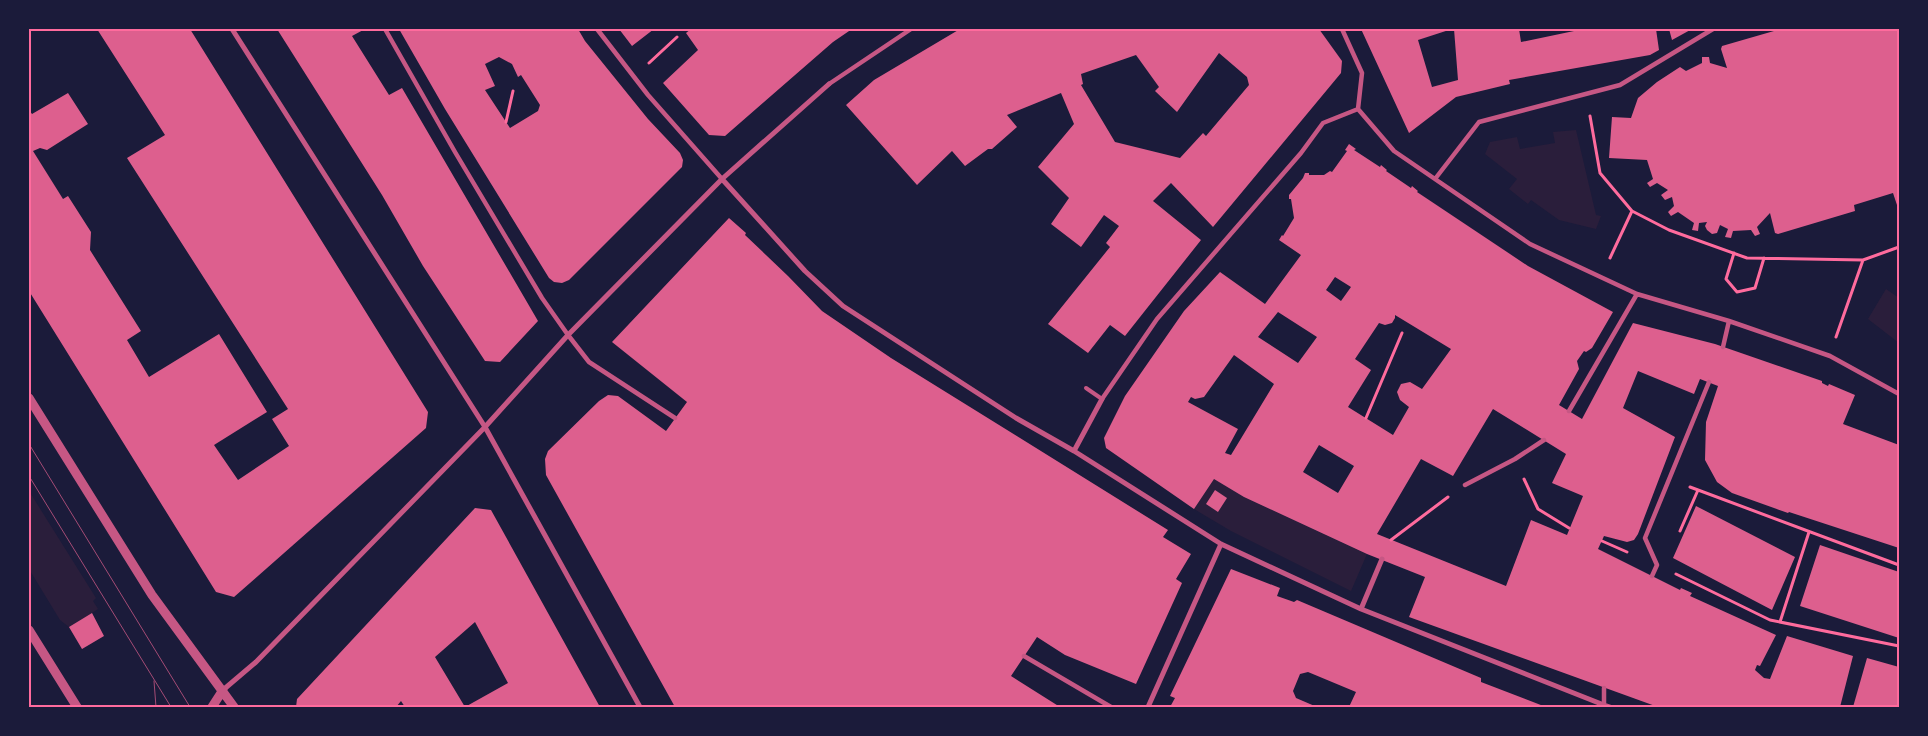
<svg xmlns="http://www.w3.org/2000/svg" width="1928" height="736" viewBox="0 0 1928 736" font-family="Spectral,serif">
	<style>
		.green { fill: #2a1e3b }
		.building { fill: #dd5f8e; fill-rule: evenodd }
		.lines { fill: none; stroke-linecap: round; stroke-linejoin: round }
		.path { stroke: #ff6b9d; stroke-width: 3 }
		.service { stroke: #c65784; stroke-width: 4 }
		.pedestrian { stroke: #c65784; stroke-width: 4.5 }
		.minor { stroke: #c65784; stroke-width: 5 }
		.tertiary { stroke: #c65784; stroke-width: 9 }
		.tram { stroke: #a44b75; stroke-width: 1 }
		.neatline { fill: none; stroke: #ff6b9d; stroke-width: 2 }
	</style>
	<rect width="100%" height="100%" fill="#1b1b3a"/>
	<path class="green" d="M1576,130L1596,215L1601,216L1596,229L1559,220L1531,200L1528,204L1509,189L1517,179L1485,154L1490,142L1517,137L1520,149L1555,143L1553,132Z
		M1886,289L1899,298V343L1868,319Z
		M1214,479L1244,497L1367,554L1351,591L1231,531L1194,509Z
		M29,491L96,598L93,601L98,609L92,613L104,636L82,649L69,627L60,620L29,569Z"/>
	<path class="building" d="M97,29H190L428,412L426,428L234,597L216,592L29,291V110L32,114L68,93L88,124L47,150L40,148L33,151L63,199L68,196L91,232L90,250L141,331L127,340L149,377L219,334L267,412L214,445L238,480L289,446L272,419L288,409L127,158L165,135Z
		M277,29H365L352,36L389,95L402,88L538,321L500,362L485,361L423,266L382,195Z
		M399,29H578L585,41L648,119L680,153L683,160L682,167L569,280L562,283L554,282L549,278L445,109ZM499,57L512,64L518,77L521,75L540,105L538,111L510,128L485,90L495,86L485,64Z
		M619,29H654L632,46Z
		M691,29H852L833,42L725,136L709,135L663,83L698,50L686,33Z
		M960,29H1319L1342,61L1341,73L1213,227L1171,183L1153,201L1201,240L1125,336L1110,325L1088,353L1048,324L1110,247L1106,243L1119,226L1104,215L1081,247L1051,224L1069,198L1038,167L1074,124L1061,93L1007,115L1017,127L992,149H988L965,166L952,151L917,185L846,105L874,80ZM1219,53L1247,77L1249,85L1206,136L1203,133L1180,158L1115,142L1081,85L1083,84L1081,74L1136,55L1159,87L1155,91L1177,112Z
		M1361,29H1452L1418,40L1432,87L1458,80L1454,29H1519L1521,42L1574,31L1573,29H1656L1659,50L1650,55L1509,80L1510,84L1456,97L1409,133Z
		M1669,29H1692L1672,40Z
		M1781,29H1899V211L1893,193L1854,205L1855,211L1778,234L1775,233L1770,213L1757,227L1760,234L1755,236L1751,230L1733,231L1731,238L1725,237L1728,229L1720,225L1717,233L1712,234L1707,230L1705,226L1707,222L1699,223L1698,231L1692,230L1694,223L1678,212L1671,216L1668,212L1674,206L1672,197L1665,200L1661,195L1668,190L1657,183L1650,187L1647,183L1653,179L1647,160L1609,158L1612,117L1631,118L1638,98L1657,82L1680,67L1686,71L1702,63V57H1709L1710,63L1727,68L1721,49L1722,46Z
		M1349,144L1356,149L1354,150L1380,167L1381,165L1387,170L1386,171L1411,188L1412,186L1418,191L1417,192L1528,266L1613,312L1592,348L1586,352L1584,351L1577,361L1579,369L1559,405L1582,419L1633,323L1715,344L1822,381V383L1828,386L1829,384L1855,395L1843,424L1899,445V548L1789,512L1788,513L1732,493L1717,482L1705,460L1706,422L1718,386L1700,379L1694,394L1638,371L1623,408L1675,437L1638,534L1634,540L1627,542L1604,536L1598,549L1680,590L1681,588L1692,593L1690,596L1776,635L1760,666L1757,665L1755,670L1764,678L1770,679L1787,636L1853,656L1840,707H1658L1409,617L1425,577L1367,554L1244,497L1214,479L1194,509L1106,448L1104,438L1125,396L1184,311L1220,272L1265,304L1301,255L1279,240L1282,235L1283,236L1294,218L1291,199H1289V195L1303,178L1305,173H1309V175H1324L1330,171L1332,172L1347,151L1345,150ZM1335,277L1351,287L1341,301L1326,290ZM1278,312L1317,337L1298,363L1258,337ZM1395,315L1451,349L1422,389L1410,382L1401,384L1397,392L1400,400L1409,407L1393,435L1348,407L1371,370L1355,359L1379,323L1385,325L1392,323L1395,318ZM1234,355L1274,384L1231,455L1225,453L1238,429L1188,402L1191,397L1195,399L1204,397ZM1493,409L1566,454L1552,483L1583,496L1567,535L1531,520L1506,586L1377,534L1421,459L1453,476ZM1319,445L1354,466L1338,493L1303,472Z
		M729,218L746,233L745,235L788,276L822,311L891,358L1168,530L1163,537L1191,554L1176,579L1182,583L1136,684L1065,655L1037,637L1011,676L1060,707H675L546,475L545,459L548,451L599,401L608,395L618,396L666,431L687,402L612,342Z
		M1215,490L1227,498L1218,512L1206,504Z
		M1696,506L1795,557L1772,610L1673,558Z
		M475,508L491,510L600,707H405L401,701L396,707H296L297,699ZM475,622L508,683L465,707L435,657Z
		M1820,545L1899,572V638L1800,606Z
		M1231,569L1280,588L1277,596L1294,602L1297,600L1481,678V682L1546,707H1349L1356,692L1308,672L1300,674L1293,691L1296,698L1317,707H1170L1175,698L1170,696Z
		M92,613L104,636L82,649L69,627Z
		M1867,658L1899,667V707H1853Z"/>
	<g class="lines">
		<path class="path" d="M649,63L677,37
			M1590,116L1600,173L1632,211L1669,230L1747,258L1863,260L1899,247
			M506,122L513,91
			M1734,253L1726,279L1737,292
			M1610,258L1632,211
			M1737,292L1755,288L1764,258
			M1836,337L1863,260
			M1366,418L1402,333
			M1524,479L1538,509L1569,528
			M1690,487L1899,565
			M1680,531L1698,490
			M1391,540L1448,497
			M1602,541L1627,552
			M1676,574L1770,620L1899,646
			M1780,622L1809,532"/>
		<path class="service" d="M1086,388L1102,399"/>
		<path class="pedestrian" d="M385,29L455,152L542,298L568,335L589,362L675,418
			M597,29L648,95L722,179
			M1342,29L1362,73L1358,109L1394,151L1530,244L1637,294L1729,321L1830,356L1899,394
			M829,84L911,29
			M1435,179L1479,122L1620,85L1713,29
			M1723,347L1729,321
			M1102,399L1157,319L1301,153L1323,123L1358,109
			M1569,411L1637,294
			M1465,485L1515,459L1544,440
			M1652,576L1657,565L1645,538L1709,382
			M1024,656L1111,707
			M1604,688V705L1610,707"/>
		<path class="minor" d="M232,29L485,427L640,707
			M722,179L805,271L843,306L1016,418L1074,451L1221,544L1361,609L1604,705L1603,707
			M1074,451L1102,399
			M1361,609L1382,559
			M223,690L256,662L485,427L568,335L722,179L829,84
			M1148,707L1221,544"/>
		<path class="tertiary" d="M29,398L152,595L234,707
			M29,630L77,707
			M212,707L223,690"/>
		<path class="tram" d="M29,444L190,707
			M29,476L171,707
			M154,681L156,707"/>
	</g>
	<rect width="1928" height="736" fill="none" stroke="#1b1b3a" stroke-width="60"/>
	<rect x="30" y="30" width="1868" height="676" class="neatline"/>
</svg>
